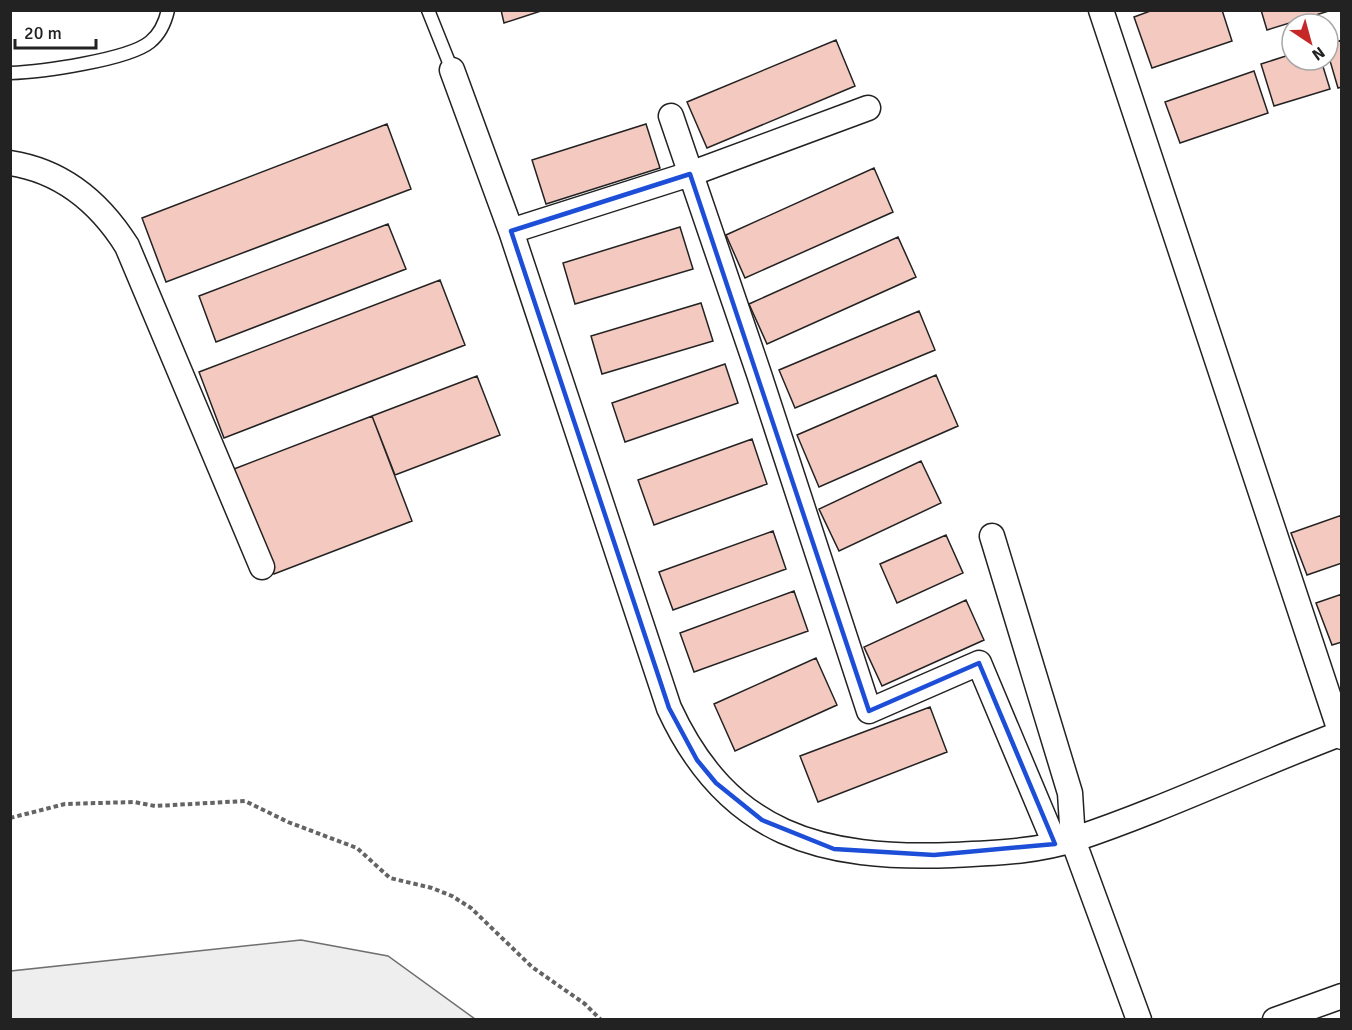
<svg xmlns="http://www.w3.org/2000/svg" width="1352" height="1030" viewBox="0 0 1352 1030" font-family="Signika,sans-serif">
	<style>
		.green { fill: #eee; stroke: #6f6f6f; stroke-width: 1.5 }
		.building { fill: #f3c9c0; stroke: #222; stroke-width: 1.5 }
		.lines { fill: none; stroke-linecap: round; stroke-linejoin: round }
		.service-casing { stroke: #222; stroke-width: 15 }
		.minor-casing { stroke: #222; stroke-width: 27 }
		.path { stroke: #646464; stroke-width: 4; stroke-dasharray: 4.5 3; stroke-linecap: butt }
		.service { stroke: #fff; stroke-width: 12 }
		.minor { stroke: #fff; stroke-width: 24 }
		.marked { fill: none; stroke: #1d4ed8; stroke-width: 4.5; stroke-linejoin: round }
	</style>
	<rect width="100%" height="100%" fill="#fff"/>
	<path class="green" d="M301,940L388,956L475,1019H11V971Z"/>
	<path class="building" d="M501,10H544L504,23Z
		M1153,10H1222L1232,41L1152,68L1134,17Z
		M1261,10H1332L1267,30Z
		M836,40L855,86L707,148L687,102Z
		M1342,40V87L1338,88L1328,54V44Z
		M1292,54V60H1321L1330,89L1274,106L1261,64Z
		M1254,71L1268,113L1180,143L1165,102Z
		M387,124L411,189L166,282L142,218Z
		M646,124L660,168L546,204L532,160Z
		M874,168L893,212L745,278L726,235Z
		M388,224L406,269L216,342L199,296Z
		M680,227L693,269L575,304L563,263Z
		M898,237L916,277L767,344L749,304Z
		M440,280L465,345L224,438L199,372Z
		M701,303L713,341L602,374L591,336Z
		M919,311L935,350L795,408L779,370Z
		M725,364L738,403L625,442L612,403Z
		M936,375L958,426L819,487L797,435Z
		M477,376L500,435L395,475L372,416Z
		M372,416L412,521L274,574L234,469Z
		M752,439L767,484L654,525L638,480Z
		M921,461L941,503L839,551L819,509Z
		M1342,515V563L1307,575L1291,533Z
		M773,531L786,569L673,610L659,572Z
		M946,535L963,573L897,603L880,564Z
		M794,591L808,631L694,672L680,633Z
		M1342,594V642L1332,645L1316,603Z
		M966,600L984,640L882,686L864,647Z
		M816,658L837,705L735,751L714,704Z
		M930,707L947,752L818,802L800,756Z"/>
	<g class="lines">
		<defs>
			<path id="service" d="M428,10L452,70
				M10,73C40,72 128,60 150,42C160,34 165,23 168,10"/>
			<path id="minor" d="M1101,10L1342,737
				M452,70L511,231L669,708C728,836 822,860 953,855C993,853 1037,852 1075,839C1165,809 1252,767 1342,733
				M671,116L759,374L869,711L979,663L1055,844
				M10,163C62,171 100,203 127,246L262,567
				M511,231L690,174L868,108
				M992,536L1070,793L1073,840L1139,1020
				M1275,1020L1342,996"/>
		</defs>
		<use href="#service" class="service-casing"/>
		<use href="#minor" class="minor-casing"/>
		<path class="path" d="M10,818L65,804L134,802L155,806L245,801L288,822L357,848L390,878L432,888L452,896L471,908L532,967L585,1004L601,1020"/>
		<use href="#service" class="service"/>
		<use href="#minor" class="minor"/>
	</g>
	<path class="marked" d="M690,174L869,711L979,663L1055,844L934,855L834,849L762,820L716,783L697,760L669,708L511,231Z"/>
	<rect width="1352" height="1030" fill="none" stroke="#222222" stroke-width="24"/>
	<g transform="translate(1310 42) rotate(144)"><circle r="28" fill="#ffffff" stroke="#a7a7a7" stroke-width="1.5"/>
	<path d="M0-4.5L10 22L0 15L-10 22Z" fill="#c62828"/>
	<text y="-9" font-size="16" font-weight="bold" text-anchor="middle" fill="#222222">N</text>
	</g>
	<path d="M15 39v9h81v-9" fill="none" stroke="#222222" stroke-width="3"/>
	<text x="24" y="39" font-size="18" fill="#222222" stroke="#ffffff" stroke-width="4.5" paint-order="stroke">20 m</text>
</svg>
